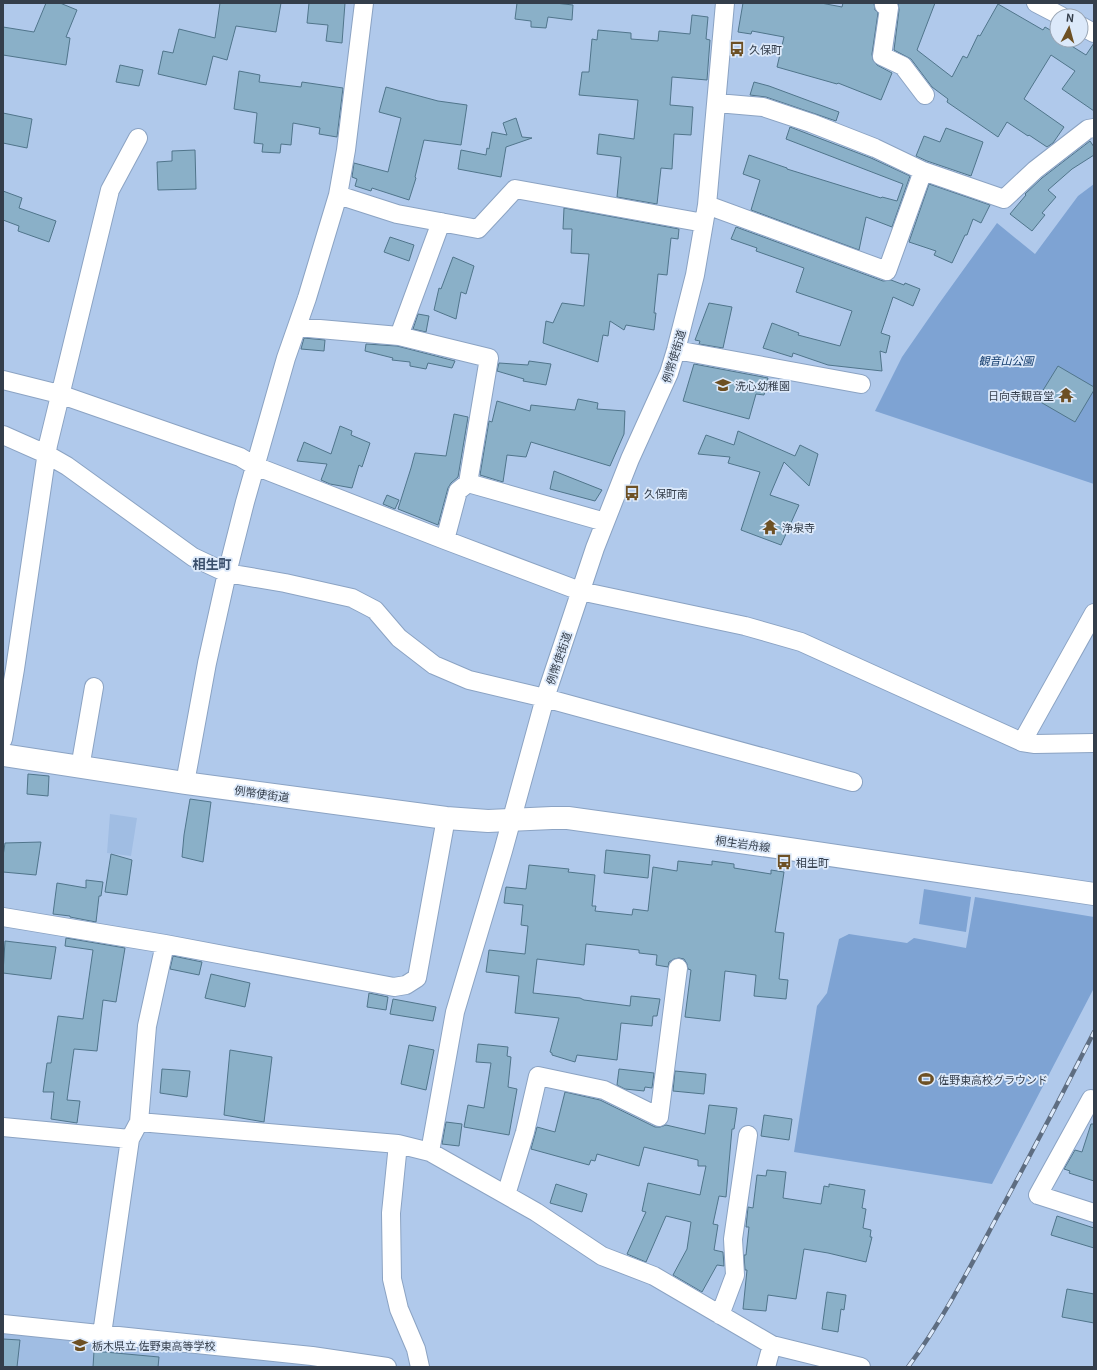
<svg xmlns="http://www.w3.org/2000/svg" width="1097" height="1370" viewBox="0 0 1097 1370" font-family="Georgia,'Noto Sans JP',serif">
	<style>
		.built { fill: #a0bde3 }
		.green { fill: #7ea3d3 }
		.building { fill: #8ab0c8; stroke: #50758b }
		.lines { fill: none; stroke-linecap: round; stroke-linejoin: round }
		.minor-casing { stroke: #8ba3c3; stroke-width: 20 }
		.major-casing { stroke: #8ba3c3; stroke-width: 24 }
		.minor { stroke: #fff; stroke-width: 18 }
		.major { stroke: #fff; stroke-width: 22 }
		.rail-casing { stroke: #5e6d81; stroke-width: 4.5 }
		.rail { stroke: #dce9fa; stroke-width: 3; stroke-dasharray: 9; stroke-linecap: butt }
		.labels { text-anchor: middle; dominant-baseline: central; stroke-width: 3.5; stroke-linejoin: round; paint-order: stroke }
		.poi-label { font-size: 11px; fill: #343e4b; stroke: #dce9fa; text-anchor: start }
		.street-label { font-size: 11px; fill: #343e4b; stroke: #dce9fa }
		.park-label { font-size: 11px; font-style: italic; fill: #0e386a; stroke: #dce9fa }
		.quarter-label { font-size: 13px; font-weight: bold; fill: #3a4f6c; stroke: #dce9fa }
	</style>
	<rect width="100%" height="100%" fill="#b0c9eb"/>
	<path class="built" d="M110,814L137,818L131,856L107,853Z
		M3,1328L353,1367H3Z"/>
	<path class="green" d="M1094,184V484L875,411L902,357L938,305L997,223L1035,254L1078,196Z
		M924,889L971,897L966,932L919,924Z
		M975,897L1094,917V988L992,1184L794,1152L817,1006L827,993L839,939L849,934L907,943L914,938L966,948Z"/>
	<path class="building" d="M46,3H60L77,10L66,37L70,38L66,65L3,55V27L34,32Z
		M220,3H281L276,32L236,26L227,60L213,56L206,85L158,74L163,51L173,53L179,29L215,38Z
		M309,3H345L342,43L326,41L328,25L307,23Z
		M517,3H555L573,5L572,20L548,17L546,28L531,27V21L515,19Z
		M743,3H821L842,7L843,3H874L875,10L878,13L872,54L873,60L877,65L892,73L881,100L838,83L837,84L777,67L784,37L752,31L751,34L738,32Z
		M898,3H935L917,50L952,77L963,56L967,58L978,35L980,36L998,4L1043,30L1045,27L1057,34V40H1062L1086,55L1094,43V111L1062,89L1075,71L1051,55L1024,99L1064,127L1053,143L1047,147L1029,135L1028,136L1007,122L998,137L947,102L948,99L932,87L911,59L894,50L899,10Z
		M692,15L708,17L706,39L710,40L707,80L672,77L670,105L693,107L691,135L674,134L672,169L661,168L657,204L617,197L621,157L597,154L599,134L634,139L638,100L579,95L582,72H589L592,39L597,40L598,30L631,33V39L658,41L659,31L690,34Z
		M120,65L143,70L139,86L116,82Z
		M239,71L260,75L259,82L301,87L302,82L343,88L337,137L319,134L320,128L293,123L291,145L281,144L280,153L262,152L263,144L254,143L257,113L234,109Z
		M754,82L769,86L839,112L836,121L766,97L750,95Z
		M386,87L438,101L467,105L461,145L424,140L415,177L416,178L409,200L372,188L371,191L355,186L357,179L352,177L354,163L388,172L401,118L379,112Z
		M3,113L32,119L27,148L3,143Z
		M516,118L522,137L532,138L506,147L501,177L458,169L461,150L486,155L487,148L489,149L492,132L507,135L503,123Z
		M790,127L871,158L910,176L892,227L866,217L859,250L751,210L760,180L743,174L749,155L787,168V169L881,198L882,197L897,201L903,184L786,139Z
		M946,128L983,142L971,176L927,161L916,156L924,136L940,142Z
		M1090,141L1094,147V155L1072,169L1048,190L1056,197L1042,213L1045,215L1032,231L1010,214L1026,195L1025,194L1042,178Z
		M195,150L196,189L158,190L157,162L172,161V151Z
		M929,184L990,205L981,223L973,219L967,235H965L952,263L934,255L936,251L909,242Z
		M3,191L22,198L19,208L56,221L49,242L18,231L19,226L3,220Z
		M564,208L679,229L678,239L671,238L667,275L658,274L654,313H656L654,330L626,325L624,330L610,321L608,336L603,335L598,362L543,343L546,321L553,323L562,303L584,306L589,254L571,253L572,229H563Z
		M736,227L883,281L891,280L904,285L905,283L920,289L913,306L893,297L881,333L890,336L886,353L880,351L882,371L828,365L793,353L792,357L763,348L772,323L799,333L798,335L840,346L852,311L796,292L804,268L756,251L757,248L731,239Z
		M390,237L414,245L409,261L384,252Z
		M453,257L474,266L466,294L461,292L456,319L434,310L439,288L441,289Z
		M709,303L732,307L723,348L699,344L700,341L695,340Z
		M418,314L429,316L426,332L413,329Z
		M304,338L325,340L324,351L301,349Z
		M366,344L397,346L455,361L452,368L428,363L426,369L410,366V362L392,360L393,358L365,351Z
		M529,361L551,364L546,385L523,381L524,379L497,371L499,363L528,365Z
		M694,364L768,378L764,395L756,394L749,419L683,401Z
		M1058,366L1094,387V390L1075,422L1037,400Z
		M578,399L598,403L597,409L625,411L624,434L610,466L531,442L526,457L507,455L503,482L480,475L489,421L492,422L497,401L530,411L531,405L575,410Z
		M454,414L468,417L458,477L451,483L448,488L438,525L398,509L411,468L415,453L446,456Z
		M340,426L352,431L351,435L370,443L362,467L359,465L352,488L330,484L321,480L327,464L297,461L304,442L331,454Z
		M738,431L795,456L800,445L818,454L809,486L784,462L770,495L799,505L781,545L741,530L760,472L728,463L730,457L698,454L706,435L734,445Z
		M554,471L602,490L595,501L550,489Z
		M387,495L399,500L395,509L383,504Z
		M28,774L49,776L48,796L27,794Z
		M190,799L211,802L203,862L182,857L184,835Z
		M41,842L36,875L3,872V856L5,843Z
		M606,850L650,855L648,878L604,873Z
		M111,854L132,860L127,895L105,892Z
		M678,861L712,865V861L734,864V868L771,874V870L784,872L775,932L784,933L779,979L788,980L786,999L754,996L756,975L725,971L720,1021L685,1017L691,970L688,969L687,964L684,959L679,958L674,959L669,962L668,967L656,965L657,955L639,953V950L586,944L584,965L537,959L533,993L580,998L584,1000L630,1006L631,996L660,999L657,1016H653L652,1026L621,1023L617,1060L577,1055L575,1062L552,1055V1053L550,1052L559,1018L515,1013L519,976L486,972L489,950L525,954L528,926L521,925L523,905L504,903L506,887L526,889L529,865L569,869L568,872L595,875L592,906H596L595,911L632,915L633,909L648,911L653,867L677,871Z
		M86,880L103,882L101,896H99L96,922L70,917V916L53,914L57,883L86,888Z
		M66,938L125,948L116,1002L103,1000L97,1051L74,1049L67,1100L80,1101L77,1123L51,1119L54,1092H43L47,1063H51L58,1016L83,1019L93,950L65,946Z
		M5,941L56,947L51,979L3,973Z
		M173,956L202,962L199,975L170,969Z
		M211,974L250,983L245,1007L205,998Z
		M369,993L388,997L386,1010L367,1007Z
		M393,999L436,1007L433,1021L390,1014Z
		M478,1044L508,1047L507,1056L511,1057L508,1087L517,1089L509,1135L464,1127L468,1105L484,1108L491,1063L476,1062Z
		M409,1045L434,1050L426,1090L401,1084Z
		M230,1050L272,1057L264,1122L224,1115Z
		M162,1069L190,1071L187,1097L160,1093Z
		M619,1069L654,1073L652,1088L645,1087L644,1091L625,1089L617,1085Z
		M675,1071L706,1074L704,1094L673,1091Z
		M565,1092L600,1100L655,1127H660L666,1125L705,1134L709,1105L737,1108L734,1129H732L726,1197L719,1196L713,1224L718,1225L714,1250L723,1252L724,1266L717,1265L702,1292L673,1275L687,1249L691,1222L666,1216L646,1262L627,1254L646,1212L642,1211L648,1183L700,1195L706,1166H698V1160L644,1147L639,1166L597,1154L595,1161L591,1160L589,1165L531,1149L537,1127L555,1132Z
		M764,1115L792,1119L789,1140L761,1136Z
		M446,1122L462,1124L459,1146L442,1144Z
		M1091,1124H1094V1181L1069,1173L1070,1171L1064,1169L1075,1150L1082,1152Z
		M767,1170L786,1172L783,1198L821,1204L824,1186L829,1187V1184L865,1190L862,1208L866,1209L863,1228L871,1230L870,1237H872L866,1262L828,1253L804,1249L796,1299L768,1295L766,1311L743,1309L747,1270H745L744,1255H746L749,1227H746L748,1207L753,1208L757,1175L766,1176Z
		M556,1184L587,1194L582,1212L550,1203Z
		M1057,1216L1094,1228V1248L1051,1235Z
		M1067,1289L1094,1294V1323L1062,1317Z
		M827,1292L846,1295L844,1310L841,1309L838,1332L822,1329Z
		M3,1339L20,1340L17,1367H3Z
		M94,1351L159,1357L158,1367H93Z"/>
	<g class="lines">
		<defs>
			<path id="minor" d="M884,3V5L889,8L882,56L903,66L925,95
				M1036,3L1061,16
				M1081,26L1094,33
				M717,103L763,107L811,123L875,148L923,171L1004,199L1035,170L1088,129L1094,128
				M338,195L397,214L478,229L515,189L704,223
				M707,205L887,271L923,171
				M297,327L399,336L489,358L468,483L458,491L445,540
				M399,336L441,222
				M676,350L861,384
				M3,380L59,394L240,457L255,466L445,540L580,591L745,626L801,642L1022,742L1035,744L1094,743
				M3,435L46,454L67,466L193,557L227,573L285,583L352,598L375,610L399,638L434,665L469,680L545,698L853,782
				M468,483L605,522
				M3,739L15,669L48,445L110,190L138,138
				M1022,742L1094,613
				M80,768L94,687
				M185,783L207,663L227,573L245,502L286,358L307,298L338,195L346,150L364,3
				M3,917L165,944L394,987L406,985L417,978L446,818
				M1094,1100L1091,1099L1038,1195L1094,1213
				M139,1122L398,1144L430,1152L536,1212L602,1256L654,1276L772,1345L861,1367
				M3,1127L130,1139
				M398,1144L391,1213L392,1279L399,1309L416,1349L420,1367
				M430,1152L455,1012L503,851L545,698L595,548L630,459L669,373L676,350L695,275L707,205L725,3
				M506,1195L525,1132L538,1076L604,1090L659,1117L678,968
				M720,1315L735,1275L733,1239L748,1135
				M3,1324L312,1356L387,1367
				M102,1334L130,1139L139,1122L147,1026L165,944
				M766,1367L772,1345"/>
			<path id="major" d="M3,755L185,783L446,818L488,821L552,818H568L762,845L1094,894"/>
		</defs>
		<use href="#minor" class="minor-casing"/>
		<use href="#major" class="major-casing"/>
		<use href="#minor" class="minor"/>
		<use href="#major" class="major"/>
		<defs>
			<path id="rail" d="M908,1367C943,1320 970,1267 998,1215C1031,1154 1063,1093 1094,1032"/>
		</defs>
		<use href="#rail" class="rail-casing"/>
		<use href="#rail" class="rail"/>
	</g>
	<defs>
		<symbol id="bus-bare" viewBox="-9 -9 18 18"><path d="M-5-6H5V4H4V6H2V4H-2V6H-4V4H-5ZM-3.5-4V0h7V-4ZM-3.5 1.2v1.5H-2V1.2ZM2 1.2v1.5H3.5V1.2Z" fill="#6d5024" stroke="#dce9fa" stroke-width="2.5" paint-order="stroke"/></symbol>
		<symbol id="school-bare" viewBox="-9 -9 18 18"><path d="M0-5L7-2L0 1L-7-2ZM-4 1L0 2.5L4 1V4Q0 6-4 4Z" fill="#6d5024" stroke="#dce9fa" stroke-width="2.5" paint-order="stroke"/></symbol>
		<symbol id="temple-bare" viewBox="-9 -9 18 18"><path d="M0-6L5-2H3V0L6.5 2.5H4V6H1.5V3h-3V6H-4V2.5H-6.5L-3 0V-2H-5Z" fill="#6d5024" stroke="#dce9fa" stroke-width="2.5" paint-order="stroke"/></symbol>
		<symbol id="stadium-bare" viewBox="-9 -9 18 18"><path d="M0-5a6.5 5 0 1 0 0 10a6.5 5 0 1 0 0-10ZM-3.5-1.8h7v3.6h-7Z" fill="#6d5024" stroke="#dce9fa" stroke-width="2.5" paint-order="stroke"/></symbol>
	</defs>
	<g fill-rule="evenodd">
		<use href="#bus-bare" x="726" y="38" width="22" height="22"/>
		<use href="#school-bare" x="712" y="374" width="22" height="22"/>
		<use href="#temple-bare" x="1055" y="384" width="22" height="22"/>
		<use href="#bus-bare" x="621" y="482" width="22" height="22"/>
		<use href="#temple-bare" x="759" y="516" width="22" height="22"/>
		<use href="#bus-bare" x="773" y="851" width="22" height="22"/>
		<use href="#stadium-bare" x="915" y="1068" width="22" height="22"/>
		<use href="#school-bare" x="69" y="1334" width="22" height="22"/>
	</g>
	<g class="labels">
		<g class="poi-label">
			<text x="749" y="49">久保町</text>
			<text x="735" y="385">洗心幼稚園</text>
			<text x="1054" y="395" text-anchor="end">日向寺観音堂</text>
			<text x="644" y="493">久保町南</text>
			<text x="782" y="527">浄泉寺</text>
			<text x="796" y="862">相生町</text>
			<text x="938" y="1079">佐野東高校グラウンド</text>
			<text x="92" y="1345">栃木県立 佐野東高等学校</text>
		</g>
		<g class="street-label">
			<text transform="translate(673 356) rotate(-73)">例幣使街道</text>
			<text transform="translate(558 658) rotate(-71)">例幣使街道</text>
			<text transform="translate(262 793) rotate(8)">例幣使街道</text>
			<text transform="translate(743 843) rotate(8)">桐生岩舟線</text>
		</g>
		<g class="park-label">
			<text x="1006" y="360">観音山公園</text>
		</g>
		<g class="quarter-label">
			<text x="212" y="563">相生町</text>
		</g>
	</g>
	<rect width="1097" height="1370" fill="none" stroke="#343e4b" stroke-width="8"/>
	<g transform="translate(1069 28) rotate(6)"><circle r="19" fill="#dce9fa" stroke="#99a5b4"/>
	<path d="M0-3L7 15L0 10L-7 15Z" fill="#6d5024"/>
	<text y="-6" font-size="11" font-weight="bold" text-anchor="middle" fill="#343e4b">N</text>
	</g>
</svg>
